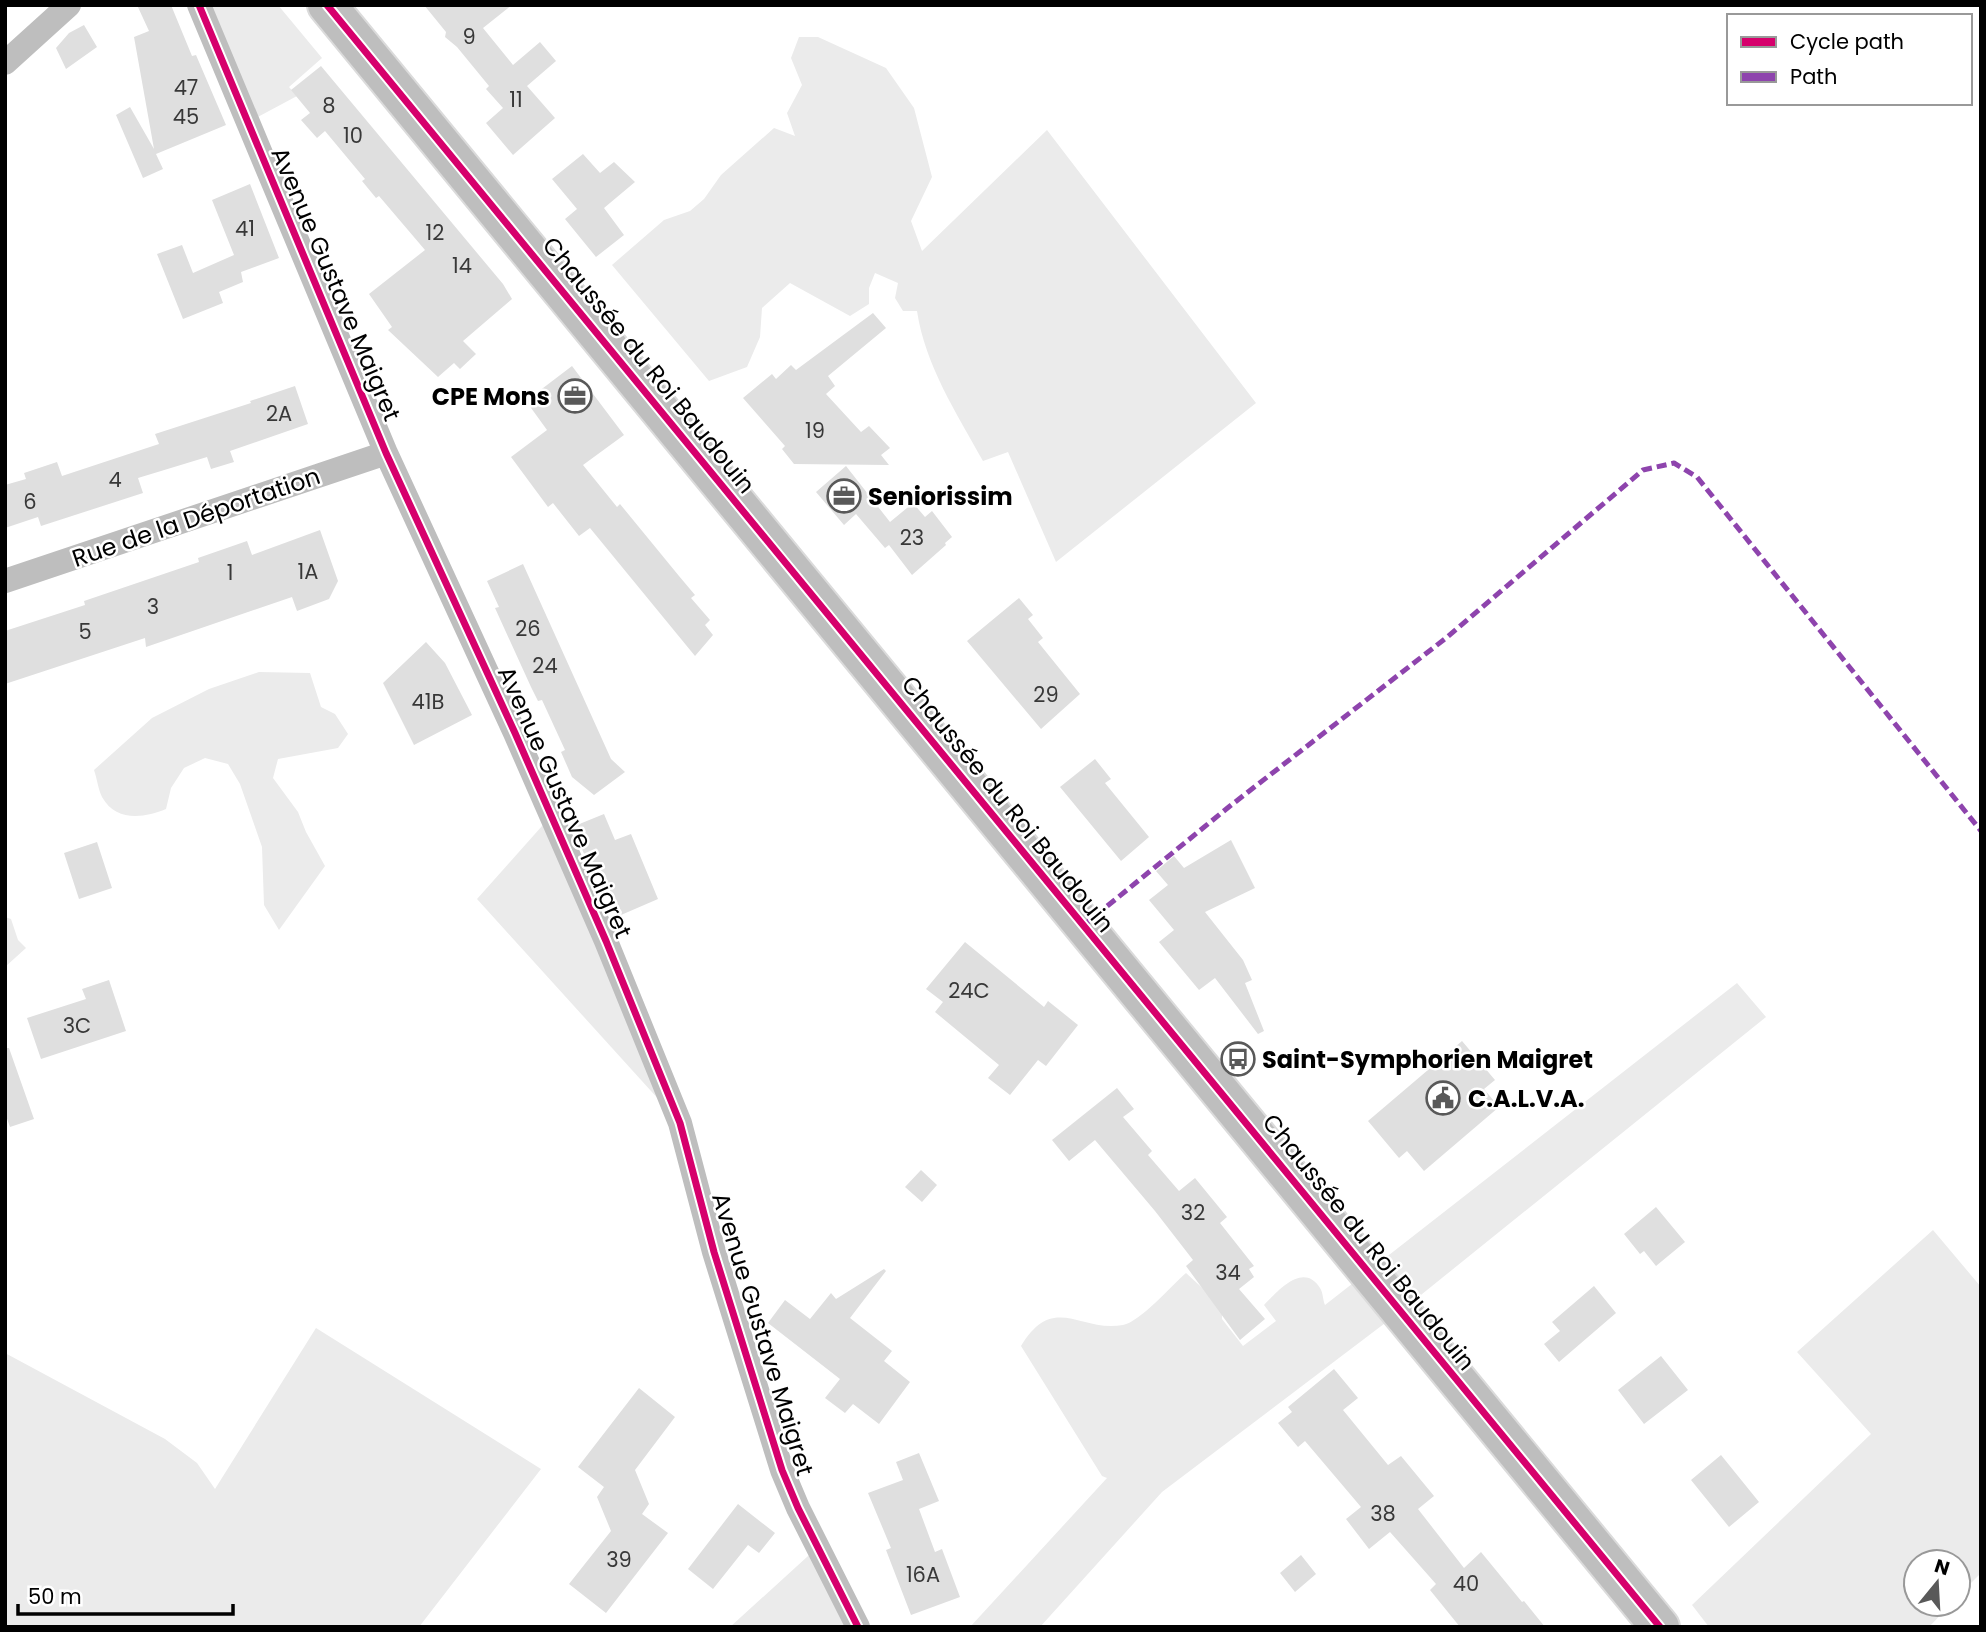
<svg xmlns="http://www.w3.org/2000/svg" width="1986" height="1632" viewBox="0 0 1986 1632" font-family="Poppins,sans-serif">
	<style>
		.green { fill: #ebebeb }
		.building { fill: #dfdfdf }
		.lines { fill: none; stroke-linecap: round; stroke-linejoin: round }
		.primary-casing { stroke: #dbdbdb; stroke-width: 42 }
		.minor { stroke: #bebebe; stroke-width: 24 }
		.primary { stroke: #bebebe; stroke-width: 38 }
		.quiet { stroke: #8e44ad; stroke-width: 5; stroke-dasharray: 10 5; stroke-linecap: butt }
		.cycleway-casing { stroke: #fff; stroke-width: 11 }
		.cycleway { stroke: #d6006c; stroke-width: 7 }
		.labels { text-anchor: middle; dominant-baseline: central; stroke-width: 5; stroke-linejoin: round; paint-order: stroke }
		.number-label { font-size: 21px; fill: #383838 }
		.street-label { font-size: 24px; fill: #000; stroke: #fff }
		.poi-label { font-size: 24px; font-weight: bold; fill: #000; stroke: #fff; text-anchor: start }
	</style>
	<rect width="100%" height="100%" fill="#fff"/>
	<path class="green" d="M204,5H278L322,58L289,87L297,96L252,120Z
		M799,37H818L886,68L914,108L932,177L911,221L922,251L1047,130L1256,403L1056,562L1008,452L983,461C957,414 925,365 917,311H903L895,298L898,283L875,273L869,288V304L850,316L790,283L762,308L760,337L747,367L709,381L612,265L664,220L690,211L704,199L721,175L774,128L795,136L787,113L802,85L791,58Z
		M259,672L310,673L321,707L335,714L348,734L338,748L278,759L273,778L298,812L306,832L325,866L279,930L264,905L262,847L240,784L228,764L205,758L184,768L171,788L166,809C144,818 116,822 102,797C98,789 97,778 94,770L152,718L209,689Z
		M550,817L680,1123L477,899Z
		M5,917L11,919L18,940L26,948L5,967Z
		M1737,983L1766,1017L1401,1311L1162,1492L1040,1627H970L1107,1478L1102,1476L1021,1346C1054,1292 1080,1333 1123,1325C1140,1322 1172,1285 1186,1273L1222,1306V1319L1243,1346L1276,1321L1264,1305C1277,1292 1303,1261 1320,1288C1323,1292 1323,1301 1325,1305Z
		M1933,1230L1981,1287V1573L1958,1596V1562H1916V1604H1951L1929,1627H1709L1692,1605L1871,1434L1797,1352Z
		M316,1328L541,1469L419,1627H5V1353L165,1439L197,1463L215,1489Z
		M819,1546L858,1627H730Z"/>
	<path class="building" d="M137,5H171L192,56L196,55L226,125L156,154L163,169L143,178L116,115L130,107L154,149L134,37L149,31Z
		M424,5H512L483,28L513,65L540,42L556,61L527,86L555,118L513,155L486,123L503,108L486,89L489,86L457,47L445,37L446,32Z
		M84,25L97,47L66,69L56,48L69,33Z
		M321,66L503,284L512,299L463,341L476,354L460,369L454,363L438,377L388,330L392,327L369,294L425,250L379,196L376,198L362,181L365,179L325,131L317,138L301,120L310,113L291,90Z
		M583,154L600,173L614,162L635,182L604,208L624,235L596,257L565,219L577,209L552,179Z
		M250,184L279,258L241,272L243,282L219,292L223,303L183,319L157,254L182,245L193,273L234,255L212,200Z
		M873,313L886,328L828,376L835,386L826,394L861,432L869,426L890,448L881,455L889,465L794,464L782,449L785,446L743,398L772,374L776,379L791,365L796,370Z
		M572,366L624,435L583,465L617,507L620,504L679,576L695,595L691,598L710,620L705,625L713,635L695,656L590,528L579,536L553,503L548,507L511,457L547,430L526,401Z
		M295,386L308,424L230,451L234,462L211,469L207,457L138,478L143,493L41,526L38,517L5,528V485L26,479L24,473L57,462L62,476L159,444L155,434L251,403L250,401Z
		M846,466L890,522L913,503L925,517L932,511L952,537L945,543L946,545L912,575L889,545L885,548L856,514L844,525L816,492Z
		M320,530L338,581L329,599L297,611L292,597L146,647L145,638L5,684V631L85,605L84,601L199,562L198,558L247,541L252,555Z
		M523,564L611,759L625,772L594,795L572,777L561,752L565,750L542,700L538,701L531,687L495,608L499,607L487,581Z
		M1019,598L1033,615L1028,619L1043,638L1038,642L1080,694L1041,729L967,641Z
		M426,642L445,663L472,715L414,745L383,683Z
		M1095,759L1111,779L1105,783L1149,837L1121,861L1060,787Z
		M604,814L615,840L631,834L658,899L621,915L601,870L597,872L594,865L590,867L572,827Z
		M1231,840L1255,888L1205,912L1243,960L1252,980L1245,983L1264,1031L1258,1034L1215,978L1199,990L1159,942L1174,930L1149,900L1168,885L1156,871L1174,856L1184,868Z
		M97,842L112,888L79,899L64,853Z
		M965,942L1044,1007L1048,1001L1078,1025L1046,1066L1038,1060L1010,1095L988,1078L999,1065L935,1012L943,1002L926,989Z
		M109,980L126,1031L41,1059L27,1018L86,999L82,989Z
		M1462,1041L1495,1080L1484,1089L1499,1107L1424,1171L1407,1151L1399,1158L1368,1121Z
		M5,1048H9L34,1119L10,1127L5,1113Z
		M1117,1088L1134,1109L1123,1117L1152,1151L1148,1155L1179,1191L1195,1178L1227,1217L1220,1223L1254,1266L1249,1269L1254,1277L1239,1289L1265,1319L1240,1340L1186,1266L1193,1260L1155,1211L1095,1140L1069,1161L1052,1140Z
		M921,1170L937,1185L922,1202L905,1187Z
		M1656,1207L1685,1242L1656,1266L1644,1251L1640,1254L1624,1234Z
		M884,1269L886,1271L850,1318L892,1351L884,1361L910,1382L879,1424L853,1404L845,1413L825,1398L840,1379L768,1323L785,1300L810,1319L831,1293L836,1299Z
		M1594,1286L1616,1313L1559,1362L1544,1344L1560,1331L1552,1322Z
		M1661,1356L1688,1390L1644,1424L1618,1390Z
		M1334,1369L1358,1398L1343,1410L1388,1465L1401,1456L1434,1496L1418,1509L1464,1568L1481,1552L1522,1602L1524,1601L1545,1627H1460L1430,1590L1436,1584L1390,1532L1369,1549L1346,1519L1361,1507L1305,1441L1298,1447L1278,1423L1292,1412L1288,1407Z
		M639,1388L675,1417L635,1470L649,1504L642,1514L668,1533L606,1613L569,1584L611,1531L597,1497L604,1487L578,1467Z
		M919,1453L939,1501L919,1509L935,1552L942,1549L960,1597L911,1615L886,1550L891,1548L868,1493L903,1480L896,1462Z
		M1721,1455L1759,1502L1729,1527L1691,1480Z
		M738,1504L775,1533L759,1553L748,1545L713,1589L688,1569Z
		M1301,1555L1316,1574L1295,1592L1280,1573Z"/>
	<g class="lines">
		<defs>
			<path id="primary" d="M327,5L1660,1627"/>
		</defs>
		<use href="#primary" class="primary-casing"/>
		<path class="minor" d="M199,5L386,453L515,733L606,941L680,1123L714,1252L782,1470L798,1508L858,1627
			M5,63L69,5
			M5,581L386,453"/>
		<use href="#primary" class="primary"/>
		<path class="quiet" d="M1084,925L1230,806L1446,638L1643,470L1674,463L1697,477L1981,831"/>
		<defs>
			<path id="cycleway" d="M199,5L386,453L515,733L606,941L680,1123L714,1252L782,1470L798,1508L858,1627
				M327,5L1660,1627"/>
		</defs>
		<use href="#cycleway" class="cycleway-casing"/>
		<use href="#cycleway" class="cycleway"/>
	</g>
	<defs>
		<symbol id="office-ring" viewBox="-11 -11 22 22"><circle r="9.5" fill="#fff" stroke="#595959" stroke-width="1.5"/><path d="M-6-3h4V-5.5h4V-3h4V5H-6ZM-1-4.5V-3h2v-1.5ZM-6 0V1H6V0Z" fill="#595959"/></symbol>
		<symbol id="bus-ring" viewBox="-11 -11 22 22"><circle r="9.5" fill="#fff" stroke="#595959" stroke-width="1.5"/><path d="M-5-6H5V4H4V6H2V4H-2V6H-4V4H-5ZM-3.5-4V0h7V-4ZM-3.5 1.2v1.5H-2V1.2ZM2 1.2v1.5H3.5V1.2Z" fill="#595959"/></symbol>
		<symbol id="civic-ring" viewBox="-11 -11 22 22"><circle r="9.5" fill="#fff" stroke="#595959" stroke-width="1.5"/><path d="M-.6-6.5H3V-4.5H.6V-3L4-1V1h2V6H-6V1h2V-1L-.6-3ZM-1.2 2.5V6h2.4V2.5Z" fill="#595959"/></symbol>
	</defs>
	<g fill-rule="evenodd">
		<use href="#office-ring" x="556" y="377" width="38" height="38"/>
		<use href="#office-ring" x="825" y="477" width="38" height="38"/>
		<use href="#bus-ring" x="1219" y="1040" width="38" height="38"/>
		<use href="#civic-ring" x="1424" y="1079" width="38" height="38"/>
	</g>
	<g class="labels">
		<g class="number-label">
			<text x="469" y="36">9</text>
			<text x="186" y="87">47</text>
			<text x="516" y="99">11</text>
			<text x="329" y="105">8</text>
			<text x="186" y="116">45</text>
			<text x="353" y="135">10</text>
			<text x="245" y="228">41</text>
			<text x="435" y="232">12</text>
			<text x="462" y="265">14</text>
			<text x="279" y="413">2A</text>
			<text x="815" y="430">19</text>
			<text x="115" y="479">4</text>
			<text x="30" y="501">6</text>
			<text x="912" y="537">23</text>
			<text x="308" y="571">1A</text>
			<text x="230" y="572">1</text>
			<text x="153" y="606">3</text>
			<text x="528" y="628">26</text>
			<text x="85" y="631">5</text>
			<text x="545" y="665">24</text>
			<text x="1046" y="694">29</text>
			<text x="428" y="701">41B</text>
			<text x="969" y="990">24C</text>
			<text x="77" y="1025">3C</text>
			<text x="1193" y="1212">32</text>
			<text x="1228" y="1272">34</text>
			<text x="1383" y="1513">38</text>
			<text x="619" y="1559">39</text>
			<text x="923" y="1574">16A</text>
			<text x="1466" y="1583">40</text>
		</g>
		<g class="street-label">
			<text transform="translate(336 284) rotate(67)">Avenue Gustave Maigret</text>
			<text transform="translate(649 365) rotate(51)">Chaussée du Roi Baudouin</text>
			<text transform="translate(196 517) rotate(-19)">Rue de la Déportation</text>
			<text transform="translate(565 802) rotate(66)">Avenue Gustave Maigret</text>
			<text transform="translate(1008 804) rotate(51)">Chaussée du Roi Baudouin</text>
			<text transform="translate(1369 1242) rotate(51)">Chaussée du Roi Baudouin</text>
			<text transform="translate(763 1334) rotate(73)">Avenue Gustave Maigret</text>
		</g>
		<g class="poi-label">
			<text x="550" y="396" text-anchor="end">CPE Mons</text>
			<text x="868" y="496">Seniorissim</text>
			<text x="1262" y="1059">Saint-Symphorien Maigret</text>
			<text x="1468" y="1098">C.A.L.V.A.</text>
		</g>
	</g>
	<rect width="1986" height="1632" fill="none" stroke="#000000" stroke-width="14"/>
	<rect x="1727" y="14" width="245" height="91" fill="#ffffff" stroke="#999999" stroke-width="2"/>
	<rect x="1741" y="37" width="35" height="10" fill="#d6006c" stroke="#999999" stroke-width="2"/>
	<text x="1790" y="49" font-size="21" fill="#000000">Cycle path</text>
	<rect x="1741" y="72" width="35" height="10" fill="#8e44ad" stroke="#999999" stroke-width="2"/>
	<text x="1790" y="84" font-size="21" fill="#000000">Path</text>
	<g transform="translate(1937 1583) rotate(18)"><circle r="33" fill="#ffffff" stroke="#999999" stroke-width="2"/>
	<path d="M0-5L12 26L0 18L-12 26Z" fill="#595959"/>
	<text y="-10" font-size="19" font-weight="bold" text-anchor="middle" fill="#000000">N</text>
	</g>
	<path d="M18 1604v10h215v-10" fill="none" stroke="#000000" stroke-width="3.5"/>
	<text x="28" y="1604" font-size="21" fill="#000000" stroke="#ffffff" stroke-width="5" paint-order="stroke">50 m</text>
</svg>
